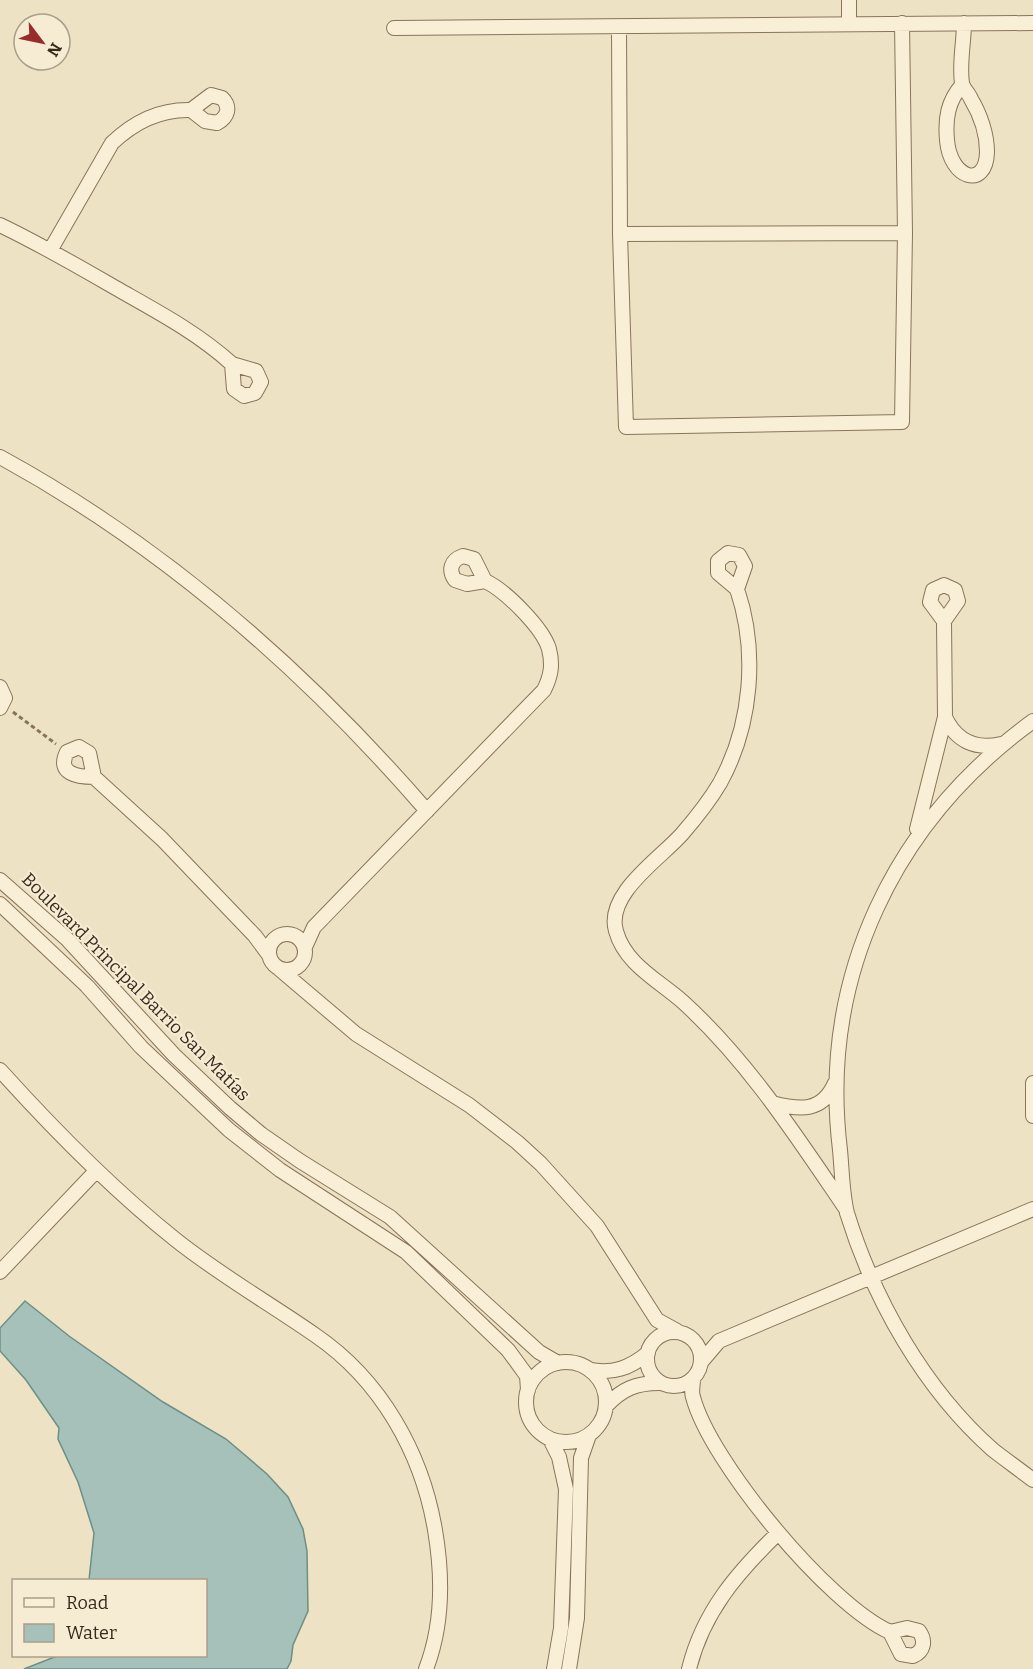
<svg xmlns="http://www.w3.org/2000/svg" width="1033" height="1669" viewBox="0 0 1033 1669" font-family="Bitter,serif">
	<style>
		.water { fill: #a6c1b9; stroke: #6c8f87; stroke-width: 1.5 }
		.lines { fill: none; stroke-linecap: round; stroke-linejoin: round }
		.minor-casing { stroke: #88745a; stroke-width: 16 }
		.path { stroke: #88745a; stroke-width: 3; stroke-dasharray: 4.5 3; stroke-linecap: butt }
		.minor { stroke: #f9efd7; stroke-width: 14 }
		.labels { text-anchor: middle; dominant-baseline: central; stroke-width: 4.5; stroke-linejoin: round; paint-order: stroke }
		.street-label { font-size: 18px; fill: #382b1e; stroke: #f5ecd3 }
	</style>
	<rect width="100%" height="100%" fill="#eee2c4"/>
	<path class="water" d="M25,1301L69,1336L163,1402L226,1439L267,1474L288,1497L303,1529L307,1551L308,1611L293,1645L291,1661L287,1669H24L57,1656H206V1580H89L94,1533L78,1482L58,1439L59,1428L26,1380L0,1351V1328Z"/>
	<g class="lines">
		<defs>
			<path id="minor" d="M849,0V22
				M619,27L620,234L626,427L902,422L905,233L902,23
				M394,28L1033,23
				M962,85C948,101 945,118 947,140C950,179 986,190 987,152C987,134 980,114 971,99C969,94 963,88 962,83C959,64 964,42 964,23
				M211,95L222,98C231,107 228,117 217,123L205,121L191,110Z
				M0,225C42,245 81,268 121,291C160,313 199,334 232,364
				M620,234L905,233
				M51,249L112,143C134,122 160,109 191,110
				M232,364L256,371L261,382L255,393L244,396L234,389Z
				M0,457C165,547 305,670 427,811
				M728,553L739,555L745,566L737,589L718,573V561Z
				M463,556L474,559L485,581L467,584L455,580C448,570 451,560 463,556Z
				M944,585L955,590L958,601L944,621L930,602L933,590Z
				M737,589C758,651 752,725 720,783C710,800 695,819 682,834C661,858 605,894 616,931C625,964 658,980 683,1002C748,1061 797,1137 846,1209
				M0,687L5,698L0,708
				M945,717C956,741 975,750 1001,744
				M1033,721C894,822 819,977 840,1150C842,1170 842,1193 847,1213C874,1300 924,1389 993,1450C1006,1460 1020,1470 1033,1480
				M79,747L89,753L94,777C78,777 56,774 67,752Z
				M94,777L162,839L255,936L269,955
				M917,829L945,717L944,621
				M0,880L67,939L174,1055L230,1108L261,1134L300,1161L390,1217L539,1352L558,1363
				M0,904L87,986L141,1047L229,1130L280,1170L406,1252L508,1350L527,1376L528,1390
				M269 952a18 18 0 1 1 36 0a18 18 0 1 1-36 0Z
				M305,947L314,927L544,690C551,676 553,665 549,649C543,628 505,590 485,581
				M277,967L356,1034L469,1105L517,1142L541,1164L597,1226L657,1320L677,1331
				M0,1070C55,1131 112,1189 176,1240C220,1275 269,1303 315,1335C381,1380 422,1453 435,1530C443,1577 443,1625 426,1669
				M1033,1083V1116
				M772,1103C799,1110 822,1113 835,1083
				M0,1272L96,1171
				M647 1359a27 27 0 1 1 54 0a27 27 0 1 1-54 0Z
				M702,1361L719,1341L1033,1209
				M526 1402a40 40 0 1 1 80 0a40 40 0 1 1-80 0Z
				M590,1370C613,1374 630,1368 648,1353
				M693,1379C693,1385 691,1392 693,1397C710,1462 829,1605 890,1632
				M606,1406C622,1389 636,1383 659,1383
				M550,1439L559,1457L566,1489L561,1628L554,1669
				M907,1628L919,1631C926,1641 924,1651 913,1656L901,1654L890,1632Z
				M569,1669L577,1618L581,1458L589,1435
				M689,1669C703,1612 737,1573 778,1533"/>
		</defs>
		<use href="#minor" class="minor-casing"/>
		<path class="path" d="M13,712L56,744"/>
		<use href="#minor" class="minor"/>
	</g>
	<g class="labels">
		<g class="street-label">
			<text transform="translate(136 987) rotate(45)">Boulevard Principal Barrio San Matías</text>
		</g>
	</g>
	<rect x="12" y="1579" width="195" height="78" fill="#f5ecd3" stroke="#a99f8b" stroke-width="1.5"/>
	<rect x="24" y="1598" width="30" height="9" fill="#f9efd7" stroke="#a99f8b" stroke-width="1.5"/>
	<text x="66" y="1609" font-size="18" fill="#382b1e">Road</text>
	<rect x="24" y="1624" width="30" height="18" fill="#a6c1b9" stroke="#a99f8b" stroke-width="1.5"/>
	<text x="66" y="1639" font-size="18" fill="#382b1e">Water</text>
	<g transform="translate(42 42) rotate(122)"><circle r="28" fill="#f5ecd3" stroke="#a99f8b" stroke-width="1.5"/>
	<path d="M0-4.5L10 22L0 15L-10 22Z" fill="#972c2b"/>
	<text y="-9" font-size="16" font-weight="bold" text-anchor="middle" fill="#382b1e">N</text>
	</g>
</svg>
